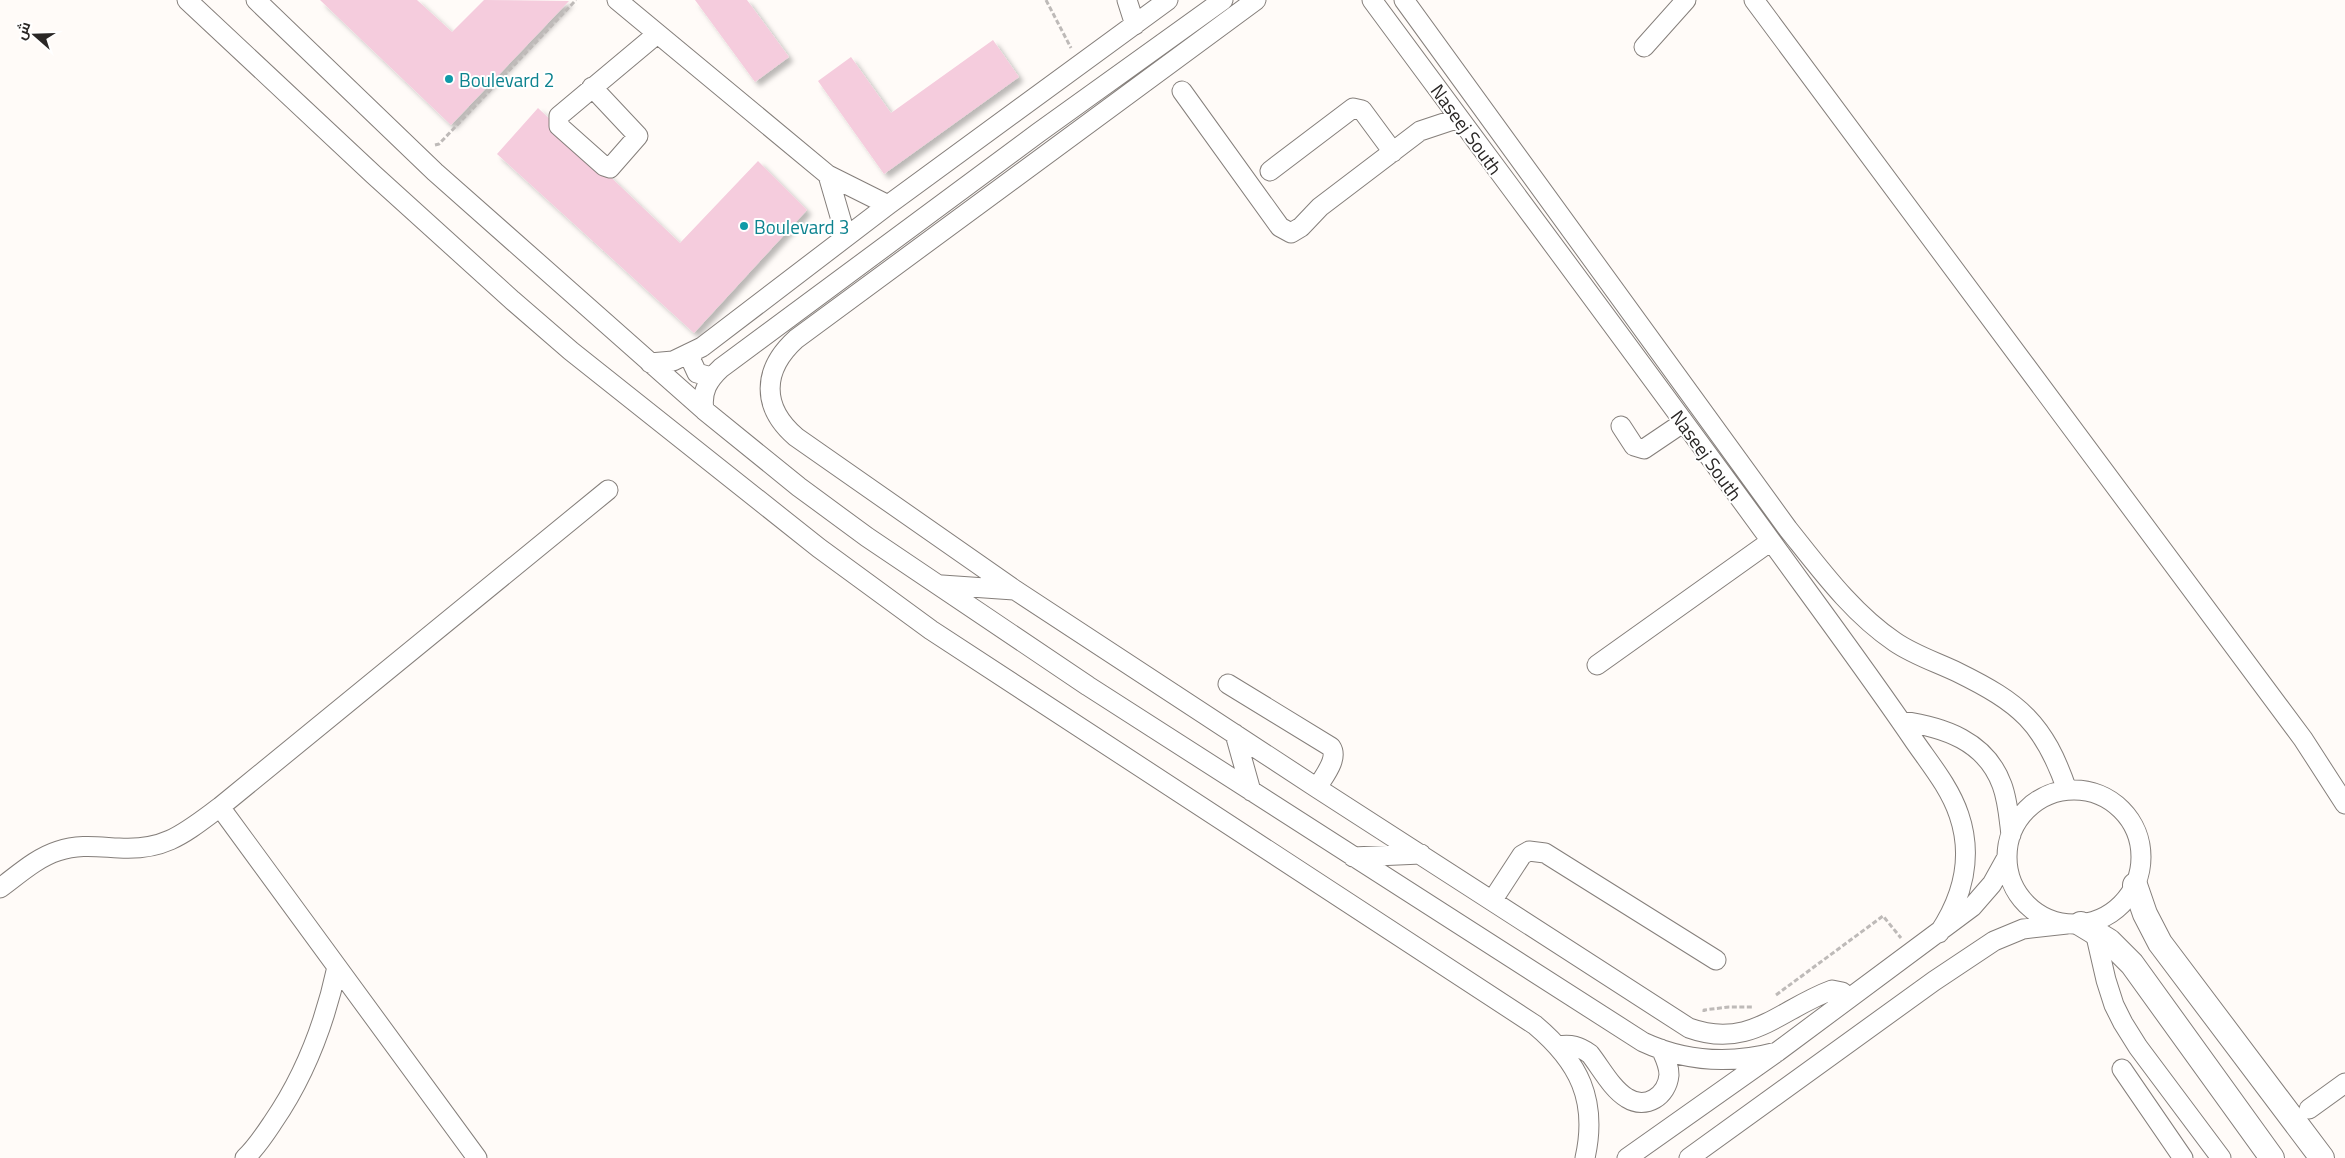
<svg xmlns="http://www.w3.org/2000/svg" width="2345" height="1158" viewBox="0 0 2345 1158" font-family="'Titillium Web',Cairo,sans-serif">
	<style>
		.building { fill: #f5ccdd; filter: url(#shadow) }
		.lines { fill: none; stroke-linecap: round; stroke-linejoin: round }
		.minor-casing { stroke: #857f7b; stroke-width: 21 }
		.major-casing { stroke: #857f7b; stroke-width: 26 }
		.path { stroke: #bebab8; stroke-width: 3; stroke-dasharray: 5 2.5; stroke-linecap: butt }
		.minor { stroke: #fff; stroke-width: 19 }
		.major { stroke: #fff; stroke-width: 24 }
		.culture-dot { fill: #0f9aa8; stroke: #fff; stroke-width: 2 }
		.labels { text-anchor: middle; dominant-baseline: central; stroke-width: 4; stroke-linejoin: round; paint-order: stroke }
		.culture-label { font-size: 19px; fill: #0d838f; stroke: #fff; text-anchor: start }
		.street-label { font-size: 19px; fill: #2a2726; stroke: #fff }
	</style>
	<defs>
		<filter id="shadow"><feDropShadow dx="4.5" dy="4.5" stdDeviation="2.5" flood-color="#0004"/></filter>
	</defs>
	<rect width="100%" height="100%" fill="#fffbf8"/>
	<path class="building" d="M320,0H417L452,32L484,0L569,1L451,125Z
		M695,0H747L789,57L755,82Z
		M993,40L1019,77L884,174L818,81L851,57L891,113Z
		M538,108L680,243L758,161L807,210L694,333L497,154Z"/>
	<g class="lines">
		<defs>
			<path id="minor" d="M187,0L374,175L512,300L571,351L819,548L931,630L1535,1025C1579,1062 1598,1100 1585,1158
				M256,0L435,172L704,410L799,487L867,537L1088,686L1643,1042C1686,1062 1732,1064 1777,1052
				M617,0L828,175L888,205
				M1127,0L1135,25
				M1256,0L796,339C762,370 761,407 796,437L1015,590L1317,788L1689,1028C1750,1050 1780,1009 1832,990L1842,992L1849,998
				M1372,0C1516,195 1661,389 1803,585C1841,637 1879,689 1915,742C1931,765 1950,788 1959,815C1973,856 1963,897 1939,933
				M1404,0L1788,529C1820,569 1852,613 1895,642C1914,655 1936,662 1957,672C2020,703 2044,723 2067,790
				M1754,0L2303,739L2345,804
				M1644,47L1686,0
				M592,87L638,136L610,168L604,166L559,126V116L657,34
				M1182,91L1280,227L1291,233L1301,227L1320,207L1420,131L1459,118
				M1270,171L1353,108L1362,110L1393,152
				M828,175L846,237
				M693,353L691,360L697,373L711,377
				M650,363L673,361L702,347L888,205L1168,0
				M704,410C701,392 708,380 721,368L1038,133L1223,0
				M1621,426L1634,446L1644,449L1684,422
				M942,585L1014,590
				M1597,665L1771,541
				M1228,684L1331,747C1339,759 1323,777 1317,788
				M1901,721C1944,727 1986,741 2002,785C2008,801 2009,819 2011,835
				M1235,734L1251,791
				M2007 857a67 67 0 1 1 134 0a67 67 0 1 1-134 0Z
				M220,807L477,1158
				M1353,857L1421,854
				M0,888C18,875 36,858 58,851C79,844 98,847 119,848C165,851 185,833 220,807L608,490
				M1492,901L1522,855L1529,851L1545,853L1716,960
				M2095,932L2106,980L2114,1005L2123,1023L2138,1047L2221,1158
				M1558,1046C1571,1044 1579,1046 1590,1054C1601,1068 1612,1089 1627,1098C1646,1110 1667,1096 1669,1075C1669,1065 1665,1058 1661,1049
				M2122,1069L2183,1158
				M2309,1109L2345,1083
				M245,1158C256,1148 265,1134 273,1122C306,1074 325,1023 337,967
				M1627,1158L1777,1052L1972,907L1992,884L2007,857
				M1689,1158L1934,981L1994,941L2023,929L2067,924"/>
			<path id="major" d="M2135,885L2145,914L2160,943L2322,1158
				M2081,924L2109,941L2132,964L2272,1158"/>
		</defs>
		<use href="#minor" class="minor-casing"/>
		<use href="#major" class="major-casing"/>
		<path class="path" d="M1046,0L1071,48
			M435,145L439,144L576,0
			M1776,995L1883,916L1901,938
			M1704,1012V1010L1729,1007H1753"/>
		<use href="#minor" class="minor"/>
		<use href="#major" class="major"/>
	</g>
	<g class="culture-dot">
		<circle cx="449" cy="79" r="5"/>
		<circle cx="744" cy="226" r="5"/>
	</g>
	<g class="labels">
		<g class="culture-label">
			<text x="459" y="79">Boulevard 2</text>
			<text x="754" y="226">Boulevard 3</text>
		</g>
		<g class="street-label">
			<text transform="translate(1467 129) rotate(54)">Naseej South</text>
			<text transform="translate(1707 455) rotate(54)">Naseej South</text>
		</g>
	</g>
	<g transform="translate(35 35) rotate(290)" stroke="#ffffff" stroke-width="4" paint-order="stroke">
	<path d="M0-4L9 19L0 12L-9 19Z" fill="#2a2726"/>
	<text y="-8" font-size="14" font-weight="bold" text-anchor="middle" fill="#2a2726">ش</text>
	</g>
</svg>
